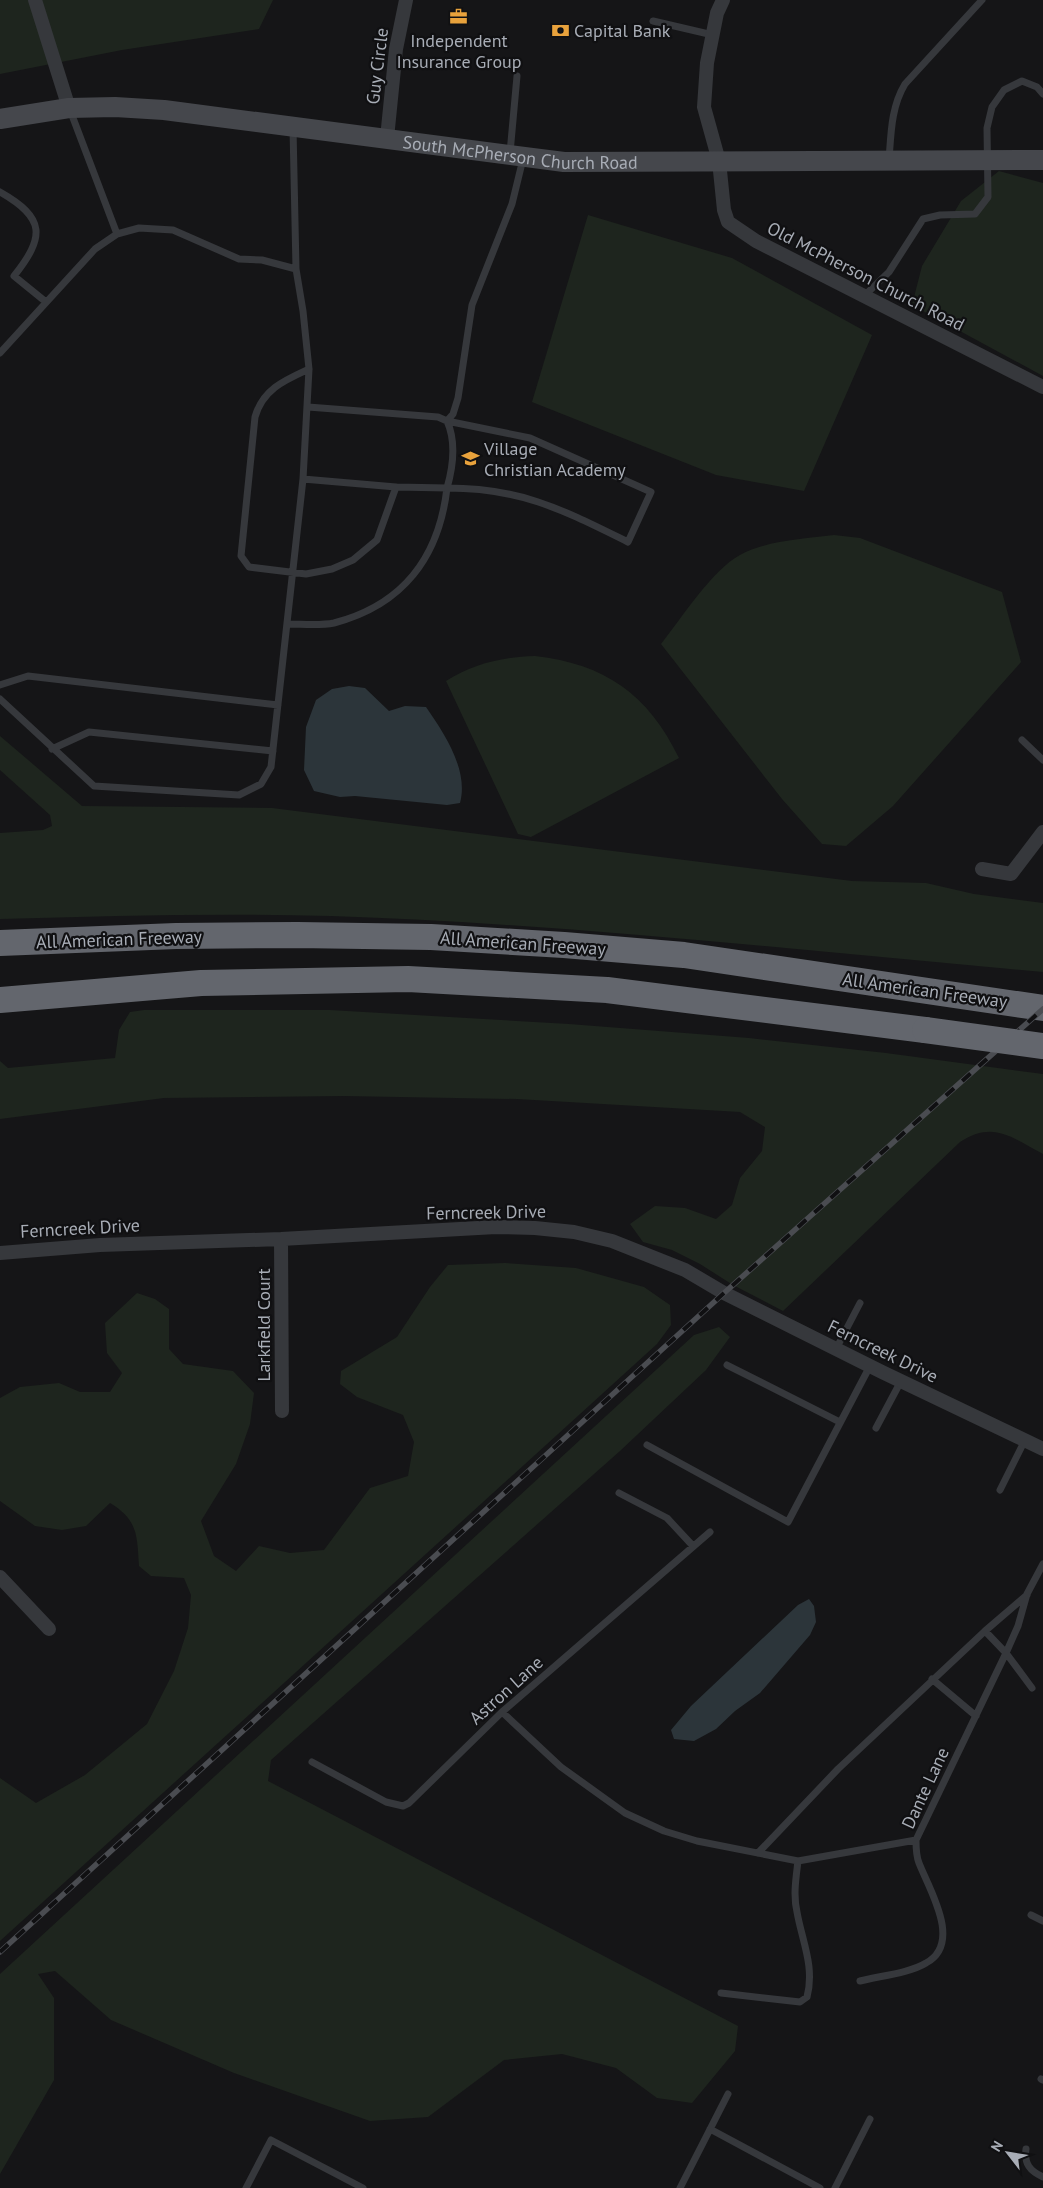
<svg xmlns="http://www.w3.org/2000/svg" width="1043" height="2188" viewBox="0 0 1043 2188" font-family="'PT Sans',sans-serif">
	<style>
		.green { fill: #1e251e }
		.water { fill: #2c353a }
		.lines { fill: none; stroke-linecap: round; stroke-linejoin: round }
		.lane { stroke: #36383c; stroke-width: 7 }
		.street { stroke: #36383c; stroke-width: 14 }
		.secondary { stroke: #45474c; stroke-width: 20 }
		.highway { stroke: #63666d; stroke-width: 26 }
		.rail-casing { stroke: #4a4c51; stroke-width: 5.5 }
		.rail { stroke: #101012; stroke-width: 4; stroke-dasharray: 11; stroke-linecap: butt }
		.highway-bridge { stroke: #63666d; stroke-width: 26 }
		.labels { text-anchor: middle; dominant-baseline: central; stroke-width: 4.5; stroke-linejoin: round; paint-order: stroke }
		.poi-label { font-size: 18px; fill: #a8adb6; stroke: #101012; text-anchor: start }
		.street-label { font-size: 18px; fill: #a8adb6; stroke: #101012 }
	</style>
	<rect width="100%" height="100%" fill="#151517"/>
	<path class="green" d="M0,0H273L259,29L122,50L0,74Z
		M999,171L1043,183V376L912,305L922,266L961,201Z
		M588,215L732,258L872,335L804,491L716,475L532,402Z
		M834,535L860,538L1002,592L1021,662L893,806L846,846L822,844L782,799L661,644C681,619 712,570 740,555C768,540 803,539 834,535Z
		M535,656C605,664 648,694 679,758L531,837L518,834L446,681C473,664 502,657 535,656Z
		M0,736L82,806L272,808L852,881L926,883L974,894L1043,903V972C806,951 569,924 331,916C221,913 110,916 0,919V833L43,830L52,826L50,815L0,770Z
		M144,1010H330L569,1024L749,1038L886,1053L1043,1074V1154C1012,1138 994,1120 960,1142L783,1311L733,1285L700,1264L672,1250L643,1242L630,1224L655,1206L685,1208L716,1219L732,1205L740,1178L762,1151L765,1127L740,1112L517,1099L344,1096L164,1098L0,1119V1061L8,1068L115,1058L119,1030L130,1012Z
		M505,1263L576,1268L644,1287L670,1305L671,1325L657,1344L0,1941V1778L36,1803L85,1775L147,1724L174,1671L188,1628L191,1595L184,1578L151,1576L139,1566C137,1535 138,1520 110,1503L86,1526L62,1530L35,1526L0,1501V1398L20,1387L59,1383L80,1392H110L122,1373L107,1353L105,1323L137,1293L155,1299L169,1309V1349L183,1364L233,1371L254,1393L250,1424L236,1464L201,1521L214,1556L236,1571L259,1546L290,1553L324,1550L370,1488L408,1476L414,1442L403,1415L357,1397L340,1384L341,1371L397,1337L430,1287L448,1265Z
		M719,1327L730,1337L706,1370L620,1451L271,1760L268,1781L738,2026L735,2051L692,2103L657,2098L616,2068L562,2054L504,2060L428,2117L370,2121L234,2073L111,2020L55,1971L38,1974L54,1998V2080L0,2174V1974L694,1335Z"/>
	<path class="water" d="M349,686L365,688L389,711L405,706L426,707C444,733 469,770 460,803L447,805L355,796L340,797L314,791L304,770L306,727L316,700L332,689Z
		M809,1599L814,1606L816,1622L810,1635L760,1693L735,1711L716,1729L694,1741L674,1739L671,1730L691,1706L798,1605Z"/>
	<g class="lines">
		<path class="lane" d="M653,21L713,35
			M70,110L117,234
			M293,128L296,269L303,311L309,369L303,479L396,487L377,540L353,560L332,569L306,574L249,567L241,556L255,417C263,389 285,380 309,369
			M510,153L517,76
			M889,160C891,134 891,107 905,84L982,0
			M0,192C46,218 45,237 14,276L46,302
			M864,296L889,272L923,219L940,215L975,214L988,197L987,128L992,107L1004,90L1022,81L1037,87L1043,94
			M0,353L95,249L117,234L139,228L173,230L239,259L262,260L296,269
			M308,407L438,417L447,421C456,441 453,467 447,488L396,487
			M287,624C302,624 320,626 334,623C403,605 439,557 447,488C522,488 563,510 628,542L651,492L530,438L447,421L453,414L458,398L472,305L512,204L523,159
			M0,685L28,676L278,705
			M0,699L94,786L239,795L261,784L271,767L303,479
			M1022,740L1043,760
			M52,749L89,732L273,751
			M836,1349L860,1303
			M727,1365L840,1422
			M876,1428L901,1381
			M647,1445L788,1522L870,1366
			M1000,1490L1025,1440
			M619,1493L667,1518L693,1546
			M1027,1595L985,1631L1006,1653L1032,1688
			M932,1679L976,1716
			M502,1712L561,1767L625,1813L664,1831L697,1841L798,1861L916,1840
			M312,1762L386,1802L403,1806L409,1803L502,1712L710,1532
			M758,1853L838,1769L985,1631
			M1031,1915L1043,1921
			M860,1981C879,1976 910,1973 926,1963C963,1943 929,1889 919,1863C916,1856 916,1848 916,1840L1006,1653L1018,1626L1027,1594L1043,1564
			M721,1993L800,2002L807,1997C815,1967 802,1941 797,1912C793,1895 796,1878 798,1861
			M1041,2079L1043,2080
			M710,2129L820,2188
			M1026,2149C1024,2164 1030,2171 1043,2177
			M246,2188L271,2140L363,2188
			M680,2188L728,2094
			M835,2188L870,2119"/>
		<path class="street" d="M35,0L69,108
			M723,0L717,13L707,63L704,107L719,161L724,210L728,222L756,241L1043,387
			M387,138L396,49L406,0
			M982,869L1011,874L1043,832
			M281,1239L282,1411
			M0,1253L100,1245L281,1239L496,1227L535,1228L574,1232L612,1241L685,1270L724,1293L882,1372L1043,1449
			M0,1577L49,1629"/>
		<path class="secondary" id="s1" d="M0,119L69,108L115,107L164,110L564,162L1043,160"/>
		<path class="highway" d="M0,943L176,936L297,935L431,937L564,945L684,955L1043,1008
			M0,1000L201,983L408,979L607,990L925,1030"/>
		<defs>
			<path id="rail" d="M0,1952L724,1293L1043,1009"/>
		</defs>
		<use href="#rail" class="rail-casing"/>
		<use href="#rail" class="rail"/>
		<path class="highway-bridge" d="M925,1030L1043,1046"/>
	</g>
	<defs>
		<symbol id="office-bare" viewBox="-9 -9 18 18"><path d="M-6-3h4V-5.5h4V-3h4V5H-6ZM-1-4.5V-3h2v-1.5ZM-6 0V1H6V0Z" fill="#e8a23c" stroke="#101012" stroke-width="2.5" paint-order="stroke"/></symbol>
		<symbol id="bank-bare" viewBox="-9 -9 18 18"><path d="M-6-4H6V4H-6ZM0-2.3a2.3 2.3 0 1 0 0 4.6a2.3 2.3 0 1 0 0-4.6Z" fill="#e8a23c" stroke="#101012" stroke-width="2.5" paint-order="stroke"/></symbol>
		<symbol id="school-bare" viewBox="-9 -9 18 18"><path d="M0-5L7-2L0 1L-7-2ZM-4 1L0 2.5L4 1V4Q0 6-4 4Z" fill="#e8a23c" stroke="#101012" stroke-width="2.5" paint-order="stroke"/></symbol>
	</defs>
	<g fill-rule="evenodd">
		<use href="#office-bare" x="446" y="4" width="25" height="25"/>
		<use href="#bank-bare" x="548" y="18" width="25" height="25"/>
		<use href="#school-bare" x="458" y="446" width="25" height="25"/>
	</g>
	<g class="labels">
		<g class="poi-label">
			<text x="574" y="30">Capital Bank</text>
			<text x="459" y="40" text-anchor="middle">Independent<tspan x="459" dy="21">Insurance Group</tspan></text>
			<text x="484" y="448">Village<tspan x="484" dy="21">Christian Academy</tspan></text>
		</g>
		<g class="street-label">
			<text transform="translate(377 66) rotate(-83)">Guy Circle</text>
			<text stroke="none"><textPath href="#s1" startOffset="524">South McPherson Church Road</textPath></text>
			<text transform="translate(866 276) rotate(27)">Old McPherson Church Road</text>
			<text transform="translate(119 939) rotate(-2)">All American Freeway</text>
			<text transform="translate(523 943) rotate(4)">All American Freeway</text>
			<text transform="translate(925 990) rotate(8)">All American Freeway</text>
			<text transform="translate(486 1212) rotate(-1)">Ferncreek Drive</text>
			<text transform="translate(80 1228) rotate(-3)">Ferncreek Drive</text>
			<text transform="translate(263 1325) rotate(-90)">Larkfield Court</text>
			<text transform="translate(883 1351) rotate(26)">Ferncreek Drive</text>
			<text transform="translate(506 1690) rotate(-42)">Astron Lane</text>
			<text transform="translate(925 1788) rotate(-65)">Dante Lane</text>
		</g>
	</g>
	<g transform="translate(1008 2153) rotate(301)" stroke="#101012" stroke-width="4" paint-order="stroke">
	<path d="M0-4L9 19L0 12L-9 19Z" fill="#a8adb6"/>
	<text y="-8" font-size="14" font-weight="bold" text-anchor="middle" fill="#a8adb6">N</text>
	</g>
</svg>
